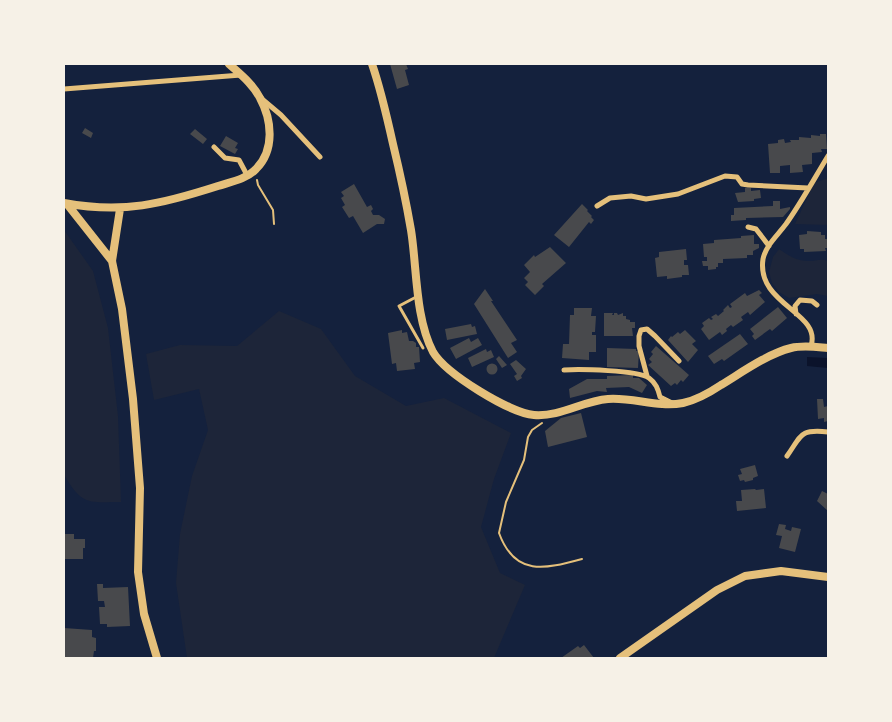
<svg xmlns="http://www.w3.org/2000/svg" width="892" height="722" viewBox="0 0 892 722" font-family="'IBM Plex Sans',sans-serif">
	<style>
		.green { fill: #1d2539 }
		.water { fill: #0b132b }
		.building { fill: #48494c }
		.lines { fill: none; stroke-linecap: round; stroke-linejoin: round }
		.path { stroke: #e5c07b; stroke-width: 2 }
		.service { stroke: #e5c07b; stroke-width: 3 }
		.minor { stroke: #e5c07b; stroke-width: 5 }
		.tertiary { stroke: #e5c07b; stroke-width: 8 }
	</style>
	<rect width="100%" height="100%" fill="#14213d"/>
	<path class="green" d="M828,178V225L795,224L814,183Z
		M64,230L93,271L108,328L118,416L121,502C87,502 83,506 64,475Z
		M779,249C788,255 796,261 808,261C816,261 821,258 828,261V296L817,294L789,298L779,292L772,283L769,272L773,257Z
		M279,311L321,329L355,376L406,406L444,398L511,433L494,479L481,527L500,573L525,585L494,658H187L176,583L180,534L192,476L208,430L199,389L154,400L146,354L180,345L237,346Z"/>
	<path class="water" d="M807,357L828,358V368L807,366Z"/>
	<path class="building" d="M390,64H406L408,69L405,70L409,85L397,89Z
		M85,128L93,133L91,138L82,133Z
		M195,129L207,139L203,144L190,134Z
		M820,134H826L827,149H821L822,152L812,153V164L802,165L803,172L790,173V165L780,166V173H770L768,144L778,143V140L784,139L785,143L791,142L790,140H799V137L811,138V135L820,136Z
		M226,136L238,143L235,148L238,149L235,154L220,146Z
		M354,184L367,207L371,205L373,209L371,211L373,215H379L385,219L384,224H377L363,233L353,216L349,218L342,207L345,205L341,198L344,196L341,192Z
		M745,188H751V191L760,190L761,198L754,199V201L738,202L735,193L745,192Z
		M773,201H780V209L790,207V209L783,217L746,218V220L731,221V215H734V208L773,206Z
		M582,204L588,210L587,211L592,216L591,217L594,220L591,224L589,222L569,247L554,235Z
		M807,231L821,232V235H825V239H828V248H825L826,251L804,252V249H800L799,235L807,234Z
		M754,235V244H759V248L753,251V255H747V258L723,259V263H718V267H716V269L708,270V266H703L702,261H707V257H704L703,244L714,243V240L741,238V236Z
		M550,247L566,263L542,284L544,286L535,295L525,285L528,282L524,278L530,272L524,265L534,255L535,257Z
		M686,249L687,260H684V265H688L689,275H682V277L667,279V276L657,277L655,258L659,257V252Z
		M485,289L493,301H491L517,340L511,343L517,352L508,358L474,304Z
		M759,290L762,293L759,295L765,302L750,315L748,312L741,317L743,320L733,327L731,325L726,329L727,331L722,335L720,332L709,340L701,329L704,326L702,323L709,318L711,320L713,319L711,317L716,314L718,316L724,311L723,310L728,305L730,308L732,307L730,304L745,293L747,296Z
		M778,307L787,318L772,331L770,329L755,340L752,336L754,334L750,329Z
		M574,308H592L591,316H596L595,332H592V335H596V352H589V360L562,358L563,344H569L570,315H574Z
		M604,313H613L612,315H614V313H617L618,315L623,313V316H626V319L630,320V322H635V328H632L633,336H604Z
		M471,324L472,327L475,326L477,334L447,340L445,329Z
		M402,330V333L407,332L409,341H413L416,343V347H419L420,362L414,363L415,369L397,371L396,363L392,364L388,333Z
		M685,330L696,341L692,344L698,350L688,362L668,340L671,336L672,337L678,332L680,334Z
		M740,334L748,344L724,361L722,359L714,364L708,356Z
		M469,338L471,342L478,338L482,345L456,359L450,348Z
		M656,346L689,375L683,382L681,380L677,385L675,383L671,386L648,365L652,362L649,359L653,354L651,352Z
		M607,348L636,349V351H639L638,368L607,367Z
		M486,349L487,352L491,350L494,357L472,367L468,358Z
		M499,356L507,365L502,368L496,359Z
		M516,360L526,369L521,376L522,378L517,381L514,376L517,374L510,364Z
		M486.5 369a5.5 5.5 0 1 1 11 0a5.5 5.5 0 1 1-11 0Z
		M633,375V378H639L647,385L642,393L629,387L606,388L607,392L597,391L570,398L569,389L587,379H607V376Z
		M817,399H823L824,407L828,406V421L824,422V418L818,419Z
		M581,413L587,437L548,447L545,431L561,418Z
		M755,465L758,476L753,478V480L745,482L744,480L740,481L738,475L742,474L740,469Z
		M755,489L756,490L764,489L766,508L737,511L736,501H742L741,490Z
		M822,491L828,494V511L817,501Z
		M779,524L786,525L785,529L791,531L792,527L801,529L795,552L779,548L782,536L776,535Z
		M64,534H74V539H85V548H83V559H64Z
		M97,584H103V588L128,587L130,626L107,627V624H100L99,607H105L104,601H98Z
		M64,628L92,630V637L96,638V651H94L93,658H64Z
		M584,645L594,658H561L578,646L580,648Z"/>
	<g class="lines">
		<path class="path" d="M257,180L258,185L273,210L274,224
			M542,423L532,430L528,437L524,460L506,502L499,533C515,577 545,569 582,559"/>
		<path class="service" d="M418,296L399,306L423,348"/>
		<path class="minor" d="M64,89L241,75
			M262,99L281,115L320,157
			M214,147L225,158L239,160L247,175
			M597,206L610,198L631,196L646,199L678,194L725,176L737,177L742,184L748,185L808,188
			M748,227L756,229L769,246
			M796,314L795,306L800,300L812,301L817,305
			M811,346C822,312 756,305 763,259C766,245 777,236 786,224C801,203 814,179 828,156
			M564,370C579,369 638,370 649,378C656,383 658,389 660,397L672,403
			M647,376L639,346V336L641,330L647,329L655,336L679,361
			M787,456C802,435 799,429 828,432"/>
		<path class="tertiary" d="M372,64C381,90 387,117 393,144C400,173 406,201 411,230C417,267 415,318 433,352C446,374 510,413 534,415C561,417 582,401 608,399C633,397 658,408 683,403C697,400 709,393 721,385C741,373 767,354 791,348C803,345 816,347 828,348
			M64,203C123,214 162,204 218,186C230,182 247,179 256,169C275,150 272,120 260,98C253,84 240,74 229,64
			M67,204L112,261
			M120,209L112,261L122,309L133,399L140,488L138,572L144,614L157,658
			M620,658L717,590L745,576L781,571L828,577"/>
	</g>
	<rect width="892" height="722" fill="none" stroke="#f6f1e7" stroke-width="130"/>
</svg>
